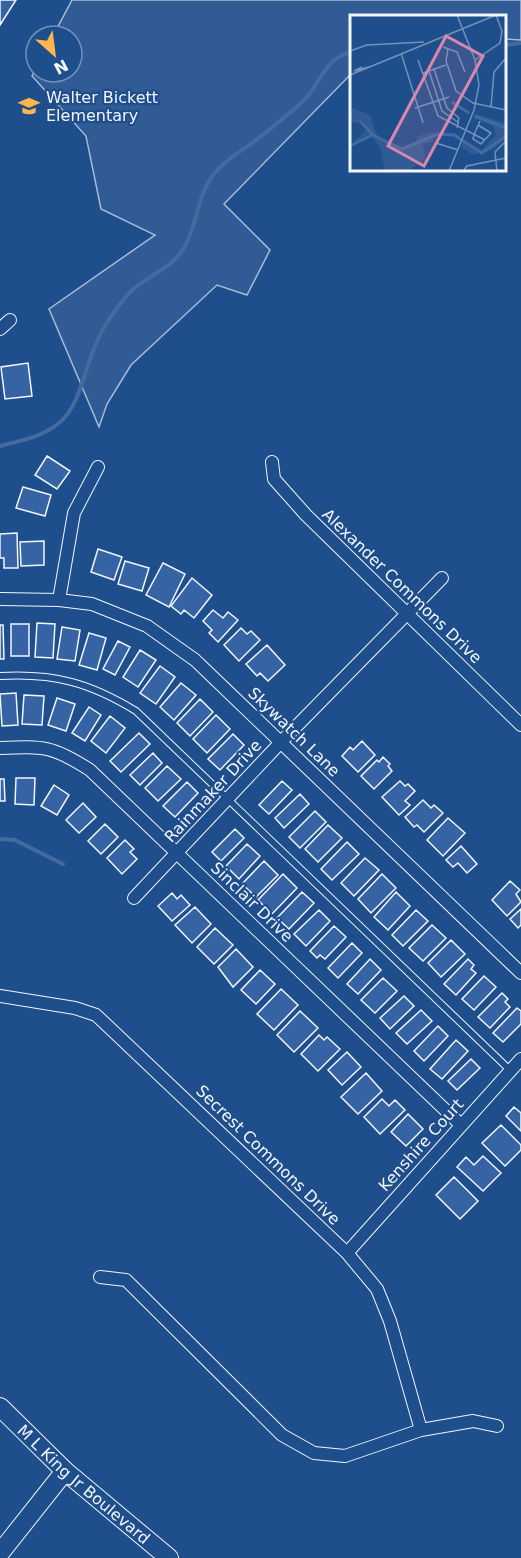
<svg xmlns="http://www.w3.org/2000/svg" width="521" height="1558" viewBox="0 0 521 1558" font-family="'DejaVu Sans',sans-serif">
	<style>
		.built { fill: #305b95; stroke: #a8bbd7; stroke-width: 1.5 }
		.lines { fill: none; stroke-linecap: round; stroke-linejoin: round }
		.stream { stroke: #446ba0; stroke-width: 4 }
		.building { fill: #3563a3; stroke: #f2f6ff; stroke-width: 1.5 }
		.service-casing { stroke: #f2f6ff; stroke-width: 8 }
		.minor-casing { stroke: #f2f6ff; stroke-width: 14 }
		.primary-casing { stroke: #f2f6ff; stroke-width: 20 }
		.service { stroke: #1f4e8c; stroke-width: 6 }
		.minor { stroke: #1f4e8c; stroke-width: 12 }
		.primary { stroke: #1f4e8c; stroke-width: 18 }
		.labels { text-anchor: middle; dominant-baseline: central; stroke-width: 4.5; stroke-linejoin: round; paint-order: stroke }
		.poi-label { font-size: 16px; fill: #f2f6ff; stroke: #1f4e8c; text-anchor: start }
		.street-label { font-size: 16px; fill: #f2f6ff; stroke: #1f4e8c }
		.inset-river { fill: none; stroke: #446ba0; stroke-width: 3 }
		.inset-road { fill: none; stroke: #7391ba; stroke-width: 1.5 }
		.view { fill: #da87ad; fill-opacity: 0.15; stroke: #da87ad; stroke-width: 3 }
		.inset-edge { fill: none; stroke: #f2f6ff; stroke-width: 3 }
	</style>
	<rect width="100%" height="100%" fill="#1f4e8c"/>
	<path class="built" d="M72,0H521V40L505,39L504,16H352L351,74L224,204L270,250L247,295L217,285L131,365L107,404L99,427L49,309L155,235L101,209L86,136L32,76L36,68V72H72V36H53Z"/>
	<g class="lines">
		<path class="stream" d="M504,45L521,43
			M0,446C20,441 42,437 59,423C83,404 86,356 103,329C110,317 126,294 137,286C154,273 174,266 185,246C197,225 197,198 211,178C223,160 244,150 260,137C274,126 289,114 302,102C322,84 322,59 352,52
			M0,839L15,840L63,864"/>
	</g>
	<path class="building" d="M0,0H16L0,25Z
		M28,363L32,396L5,399L1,367Z
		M47,456L70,471L57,489L35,475Z
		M23,487L51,495L45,516L16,508Z
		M17,533L18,568H4V558H0V534Z
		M44,541V565L21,566L20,542Z
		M98,549L122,557L114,580L91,572Z
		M125,561L149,568L142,591L118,584Z
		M163,563L185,574L169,607L146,595Z
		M192,578L212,595L194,618L184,610L181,614L171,606Z
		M213,610L223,618L228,612L238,620L218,642L209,633L212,630L203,621Z
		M37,623L55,624L53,658L35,657Z
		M11,624H29V656H11Z
		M0,625H3L4,659H0Z
		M62,627L80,630L75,661L57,659Z
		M241,628L247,634L251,631L260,640L239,661L224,645Z
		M89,633L106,638L97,670L79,665Z
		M118,641L130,647L115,675L103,669Z
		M267,645L285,665L268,681L260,673L257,676L246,664Z
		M140,650L156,660L138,687L123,677Z
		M160,666L175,677L156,704L140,693Z
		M181,683L196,695L174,720L160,707Z
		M16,693L18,725L2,726L0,694Z
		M24,695L44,696L42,725L22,724Z
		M57,698L75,704L66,731L48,725Z
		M200,699L213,712L190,736L177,723Z
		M89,707L101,715L85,741L72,733Z
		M216,715L230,729L207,753L193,739Z
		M110,716L125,728L106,753L91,741Z
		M139,733L150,744L121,772L110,761Z
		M233,734L244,745L220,770L208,759Z
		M362,741L375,755L358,772L342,756L350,747L353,750Z
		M153,753L162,763L140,785L130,775Z
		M383,757L390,764L388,766L392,771L374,789L361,776L377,760L379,762Z
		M167,766L181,779L158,801L145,788Z
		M16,778H35L34,805L15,804Z
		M0,779H4L5,801H0Z
		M282,781L292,790L269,814L259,805Z
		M400,781L405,786L408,784L415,791L405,801L410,805L399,815L382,797Z
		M187,782L198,793L175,817L163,806Z
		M54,785L69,795L57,815L41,806Z
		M300,794L309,804L284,828L275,818Z
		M423,800L431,808L434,805L443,813L424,832L417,825L414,827L405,817Z
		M83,803L96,817L79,833L66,820Z
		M315,811L326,822L300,848L289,837Z
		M448,818L465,833L443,856L427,840Z
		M105,824L118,837L101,854L88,841Z
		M328,825L342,838L318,862L305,849Z
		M235,829L244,838L221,861L212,852Z
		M125,840L134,849L130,852L137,859L122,874L107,858Z
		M347,842L359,854L332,880L321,869Z
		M247,844L260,856L239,879L226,866Z
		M461,846L477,864L467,873L458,863L453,867L446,860Z
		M365,858L379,870L354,896L341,883Z
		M264,861L278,875L256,897L242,884Z
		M283,874L297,888L272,914L258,900Z
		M382,874L396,888L371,913L358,899Z
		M510,881L520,890L516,894L521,902L507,916L492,900Z
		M302,892L314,903L289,929L277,918Z
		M396,892L410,906L388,930L374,917Z
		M172,893L177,899L181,895L190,905L172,921L158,906Z
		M195,907L211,924L192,943L175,925Z
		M521,909V925L518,928L510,919Z
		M319,910L330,921L306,946L294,934Z
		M416,910L428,921L403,946L392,935Z
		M432,925L446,938L423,961L409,948Z
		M334,926L346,937L325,959L320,955L317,958L310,951Z
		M215,928L233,945L214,964L197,947Z
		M451,940L465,954L441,977L428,963Z
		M352,943L362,953L338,978L328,968Z
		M236,949L253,967L233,987L218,967Z
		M370,959L381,970L358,994L347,984Z
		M468,959L474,965L471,969L476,973L456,995L444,984Z
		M260,970L275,984L256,1004L241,990Z
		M484,976L496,987L474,1010L462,999Z
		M383,978L397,991L375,1013L361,1000Z
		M281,989L298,1005L274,1030L257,1014Z
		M502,993L508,999L505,1002L510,1007L490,1028L478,1017Z
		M404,996L414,1006L390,1029L380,1018Z
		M517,1008L521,1011V1024L503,1042L493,1033Z
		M421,1010L432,1021L407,1044L396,1033Z
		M300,1011L318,1028L294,1052L277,1035Z
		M438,1026L448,1036L424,1061L414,1051Z
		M319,1035L324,1040L327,1037L340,1049L318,1071L301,1054Z
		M456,1040L468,1051L442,1079L430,1069Z
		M347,1052L361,1067L342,1085L328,1070Z
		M471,1059L480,1068L457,1090L448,1081Z
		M366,1073L382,1091L358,1114L341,1097Z
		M382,1099L389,1106L395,1100L405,1110L380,1134L364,1117Z
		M514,1107L521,1113V1131L506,1116Z
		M408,1114L423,1129L406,1146L391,1132Z
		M501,1125L521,1145V1150L505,1166L482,1143Z
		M483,1156L501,1173L483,1191L457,1167L466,1157L474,1165Z
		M454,1177L478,1201L460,1219L436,1195Z"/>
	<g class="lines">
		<defs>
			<path id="service" d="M0,676C55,673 90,683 136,711L511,1071"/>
			<path id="minor" d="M0,329L10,320
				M272,462L274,479L306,515L521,725
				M0,599L59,600L92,604L147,626L195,660L521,973
				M59,600L74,513L98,467
				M0,748C44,746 53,746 90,770L461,1125
				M134,898L281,742L442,578
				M0,996L75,1008L96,1015L347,1253L377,1289L390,1321L421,1430
				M347,1253L521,1059
				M100,1277L126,1280L282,1435L314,1453L345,1456L421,1430L473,1421L497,1426"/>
			<g id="primary">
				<path id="s1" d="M0,1407L65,1471L169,1558"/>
				<path d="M0,1553L65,1471"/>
			</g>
		</defs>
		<use href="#service" class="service-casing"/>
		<use href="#minor" class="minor-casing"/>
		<use href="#primary" class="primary-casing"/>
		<use href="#service" class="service"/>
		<use href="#minor" class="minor"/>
		<use href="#primary" class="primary"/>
	</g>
	<defs>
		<symbol id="school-bare" viewBox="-9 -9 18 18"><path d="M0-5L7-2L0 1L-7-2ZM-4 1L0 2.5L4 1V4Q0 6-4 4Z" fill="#ffb74d" stroke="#1f4e8c" stroke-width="2.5" paint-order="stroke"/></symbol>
	</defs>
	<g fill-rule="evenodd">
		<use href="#school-bare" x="14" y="91" width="30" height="30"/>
	</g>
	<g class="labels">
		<g class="poi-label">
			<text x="46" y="97">Walter Bickett<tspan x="46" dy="18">Elementary</tspan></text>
		</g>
		<g class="street-label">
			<text transform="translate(402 586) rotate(44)">Alexander Commons Drive</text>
			<text transform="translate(294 732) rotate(44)">Skywatch Lane</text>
			<text transform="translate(213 791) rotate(-47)">Rainmaker Drive</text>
			<text transform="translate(252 902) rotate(44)">Sinclair Drive</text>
			<text transform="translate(421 1145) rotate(-48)">Kenshire Court</text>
			<text transform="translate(268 1155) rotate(44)">Secrest Commons Drive</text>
			<text stroke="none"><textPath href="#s1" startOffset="114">M L King Jr Boulevard</textPath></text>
		</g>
	</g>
	<g transform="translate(350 15)">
		<rect width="156" height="156" fill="#1f4e8c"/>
		<path d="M0,92L20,100L27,121L48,134L66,128L68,121L83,117V127L73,129L75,144L58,156H35L30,132L19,119L0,130L16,115L12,108L0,107ZM125,99L156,108V123L142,135L123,140L111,132L113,126L131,136L146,120L143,111L124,103Z" fill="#305b95"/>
		<path class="inset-river" d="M102,87L119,98M125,101L156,113M10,106L23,120L52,134L88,119L104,120L132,138L156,121M0,131L22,120"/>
		<path class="inset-road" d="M93,32L107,37L115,57M98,34L96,46L106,76L123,88L156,95M0,36L17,30L74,27M51,38L73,108M68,45L88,101L135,125M125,45L150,28L152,16L146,0M12,52L4,56L22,51M84,54L97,93L109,103L107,113M79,56L92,96L109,108M73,58L96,50M0,60L146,0M141,92L144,57L156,43M65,93L99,82M128,110L141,118L131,129L123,124L124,120L130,106M86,128L108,135M99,156L124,95L129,70L125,45L107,0M113,156L117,151L156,143M147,156L145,137L156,126"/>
		<path class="view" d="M96,21L133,41L74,151L38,131Z"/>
		<rect width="156" height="156" class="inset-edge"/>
	</g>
	<g transform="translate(54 54) rotate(152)"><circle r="28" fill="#1f4e8c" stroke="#7391ba" stroke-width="1.5"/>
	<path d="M0-4.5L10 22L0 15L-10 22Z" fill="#ffb74d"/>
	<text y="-9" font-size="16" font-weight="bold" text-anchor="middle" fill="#f2f6ff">N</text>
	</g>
</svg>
